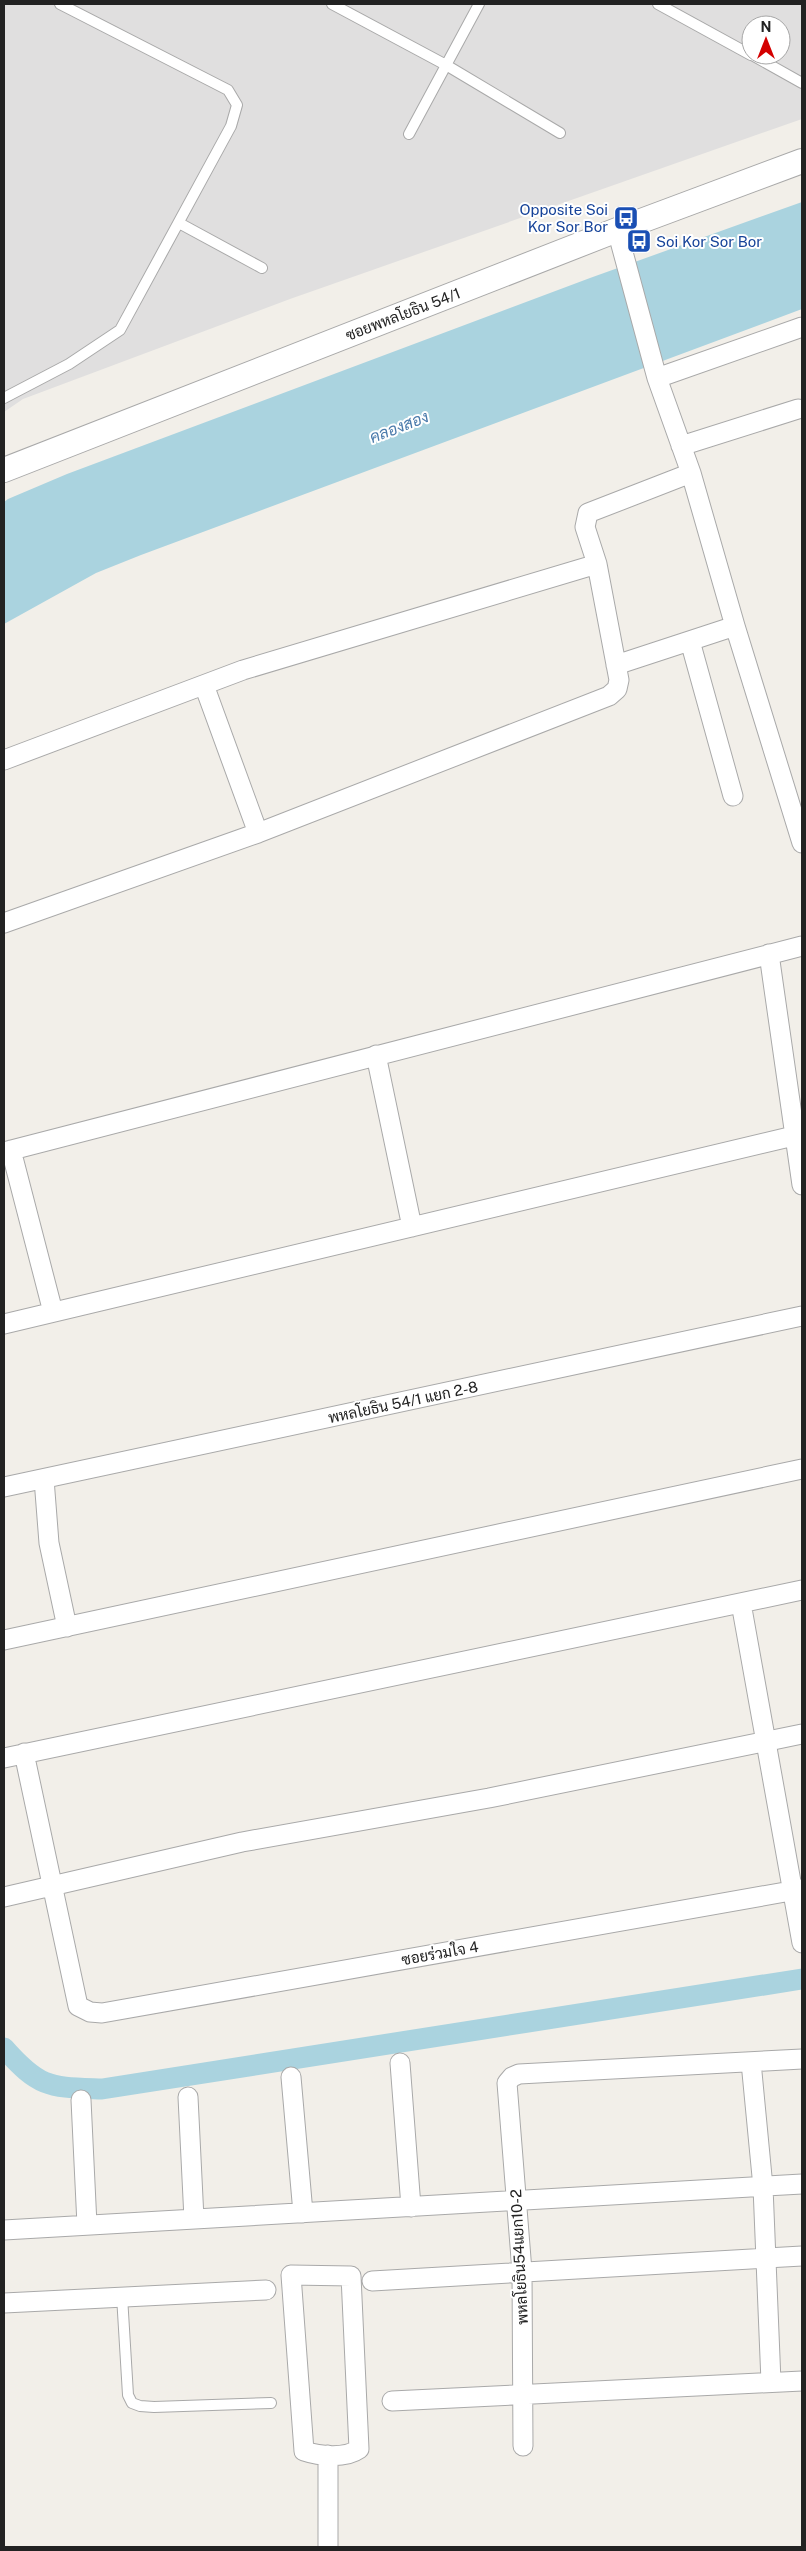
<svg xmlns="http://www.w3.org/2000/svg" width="806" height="2551" viewBox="0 0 806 2551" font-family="'Public Sans',Sarabun,sans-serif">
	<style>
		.residential { fill: #e0dfdf; fill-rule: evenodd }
		.water { fill: #aad3df }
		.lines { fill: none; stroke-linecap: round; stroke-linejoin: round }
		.canal { stroke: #aad3df; stroke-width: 21 }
		.service-casing { stroke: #a9a9a9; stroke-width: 12 }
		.minor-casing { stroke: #a9a9a9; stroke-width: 21 }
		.tertiary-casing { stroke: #a9a9a9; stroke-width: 26 }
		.service { stroke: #fff; stroke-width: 10 }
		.minor { stroke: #fff; stroke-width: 19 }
		.tertiary { stroke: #fff; stroke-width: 24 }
		.labels { text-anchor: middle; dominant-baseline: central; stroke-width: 4; stroke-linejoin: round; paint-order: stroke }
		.transit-label { font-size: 15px; fill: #164399; stroke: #fff; text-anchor: end }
		.street-label { font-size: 15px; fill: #222; stroke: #fff }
		.water-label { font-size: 16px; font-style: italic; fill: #4a7aab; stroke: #fff }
	</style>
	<rect width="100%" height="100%" fill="#f2efe9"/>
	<path class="residential" d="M4,4H802V119L290,299L23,399L4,412ZM751,25H781V55H751Z"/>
	<path class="water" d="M802,202V309L141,555L96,573L4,624V502L8,499L67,474L590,278Z"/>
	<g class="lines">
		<path class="canal" d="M4,2048C40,2089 50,2087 102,2089L802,1979"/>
		<defs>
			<path id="service" d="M332,4L446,65L560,133
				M658,4L751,55
				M752,55L802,83
				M409,134L479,4
				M179,223L262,268
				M4,398L69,364L120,330L231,126L237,105L228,90L60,4
				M122,2296L128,2395L132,2403L140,2406L154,2407L271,2403"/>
			<path id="minor" d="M617,230L657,378L691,473L735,626L802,843
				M657,378L802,327
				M681,446L798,409
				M690,641L733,796
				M616,665L735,626
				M204,685L258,833
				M4,760L243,670L597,564
				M4,923L258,833L609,696L617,689L619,680L597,564L585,527L588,513L691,473
				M769,954L802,1185
				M376,1055L412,1227
				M11,1150L53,1312
				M4,1152L802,946
				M4,1324L802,1134
				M44,1479L49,1543L67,1627
				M4,1487L802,1316
				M741,1603L802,1943
				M4,1640L802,1469
				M24,1753L78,2006L90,2012L102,2013L802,1889
				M4,1758L802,1590
				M4,1897L242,1842L489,1798L802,1734
				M751,2062L763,2187L771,2382
				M400,2063L411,2207
				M291,2077L303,2213
				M188,2097L194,2219
				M81,2100L87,2225
				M4,2230L802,2184
				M291,2275L351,2276L359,2449C345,2459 319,2456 304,2451Z
				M372,2281L802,2256
				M4,2303L266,2290
				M392,2401L802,2381
				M523,2446L522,2271L507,2083L512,2077L519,2074L802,2059
				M328,2455V2547"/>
			<path id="tertiary" d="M4,470L617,230L802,161"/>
		</defs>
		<use href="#service" class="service-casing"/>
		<use href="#minor" class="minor-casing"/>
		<use href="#tertiary" class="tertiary-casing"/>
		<use href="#service" class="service"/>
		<use href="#minor" class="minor"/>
		<use href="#tertiary" class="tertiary"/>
	</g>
	<defs>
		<symbol id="bus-square" viewBox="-11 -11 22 22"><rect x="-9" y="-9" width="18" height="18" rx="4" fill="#1a4fb4" stroke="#fff"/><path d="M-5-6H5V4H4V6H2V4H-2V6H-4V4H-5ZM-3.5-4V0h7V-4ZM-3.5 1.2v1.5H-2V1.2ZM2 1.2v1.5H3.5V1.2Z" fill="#fff"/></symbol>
	</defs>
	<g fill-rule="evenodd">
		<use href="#bus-square" x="612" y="204" width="28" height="28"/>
		<use href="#bus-square" x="625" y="227" width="28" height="28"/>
	</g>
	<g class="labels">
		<g class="transit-label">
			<text x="608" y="209">Opposite Soi<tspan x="608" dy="17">Kor Sor Bor</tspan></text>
			<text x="656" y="241" text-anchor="start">Soi Kor Sor Bor</text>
		</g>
		<g class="street-label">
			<text transform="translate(403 314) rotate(-21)">ซอยพหลโยธิน 54/1</text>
			<text transform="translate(403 1402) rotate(-12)">พหลโยธิน 54/1 แยก 2-8</text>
			<text transform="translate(440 1953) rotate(-10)">ซอยร่วมใจ 4</text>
			<text transform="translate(519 2257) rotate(-93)">พหลโยธิน54แยก10-2</text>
		</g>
		<g class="water-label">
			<text transform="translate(399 427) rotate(-21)">คลองสอง</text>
		</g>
	</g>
	<rect width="806" height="2551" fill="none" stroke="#222222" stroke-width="10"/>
	<g transform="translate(766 40)"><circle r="24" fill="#ffffff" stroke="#a7a7a7"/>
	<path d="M0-4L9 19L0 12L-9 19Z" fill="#d40000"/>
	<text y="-8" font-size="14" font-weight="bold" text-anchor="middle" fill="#222222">N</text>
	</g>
</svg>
